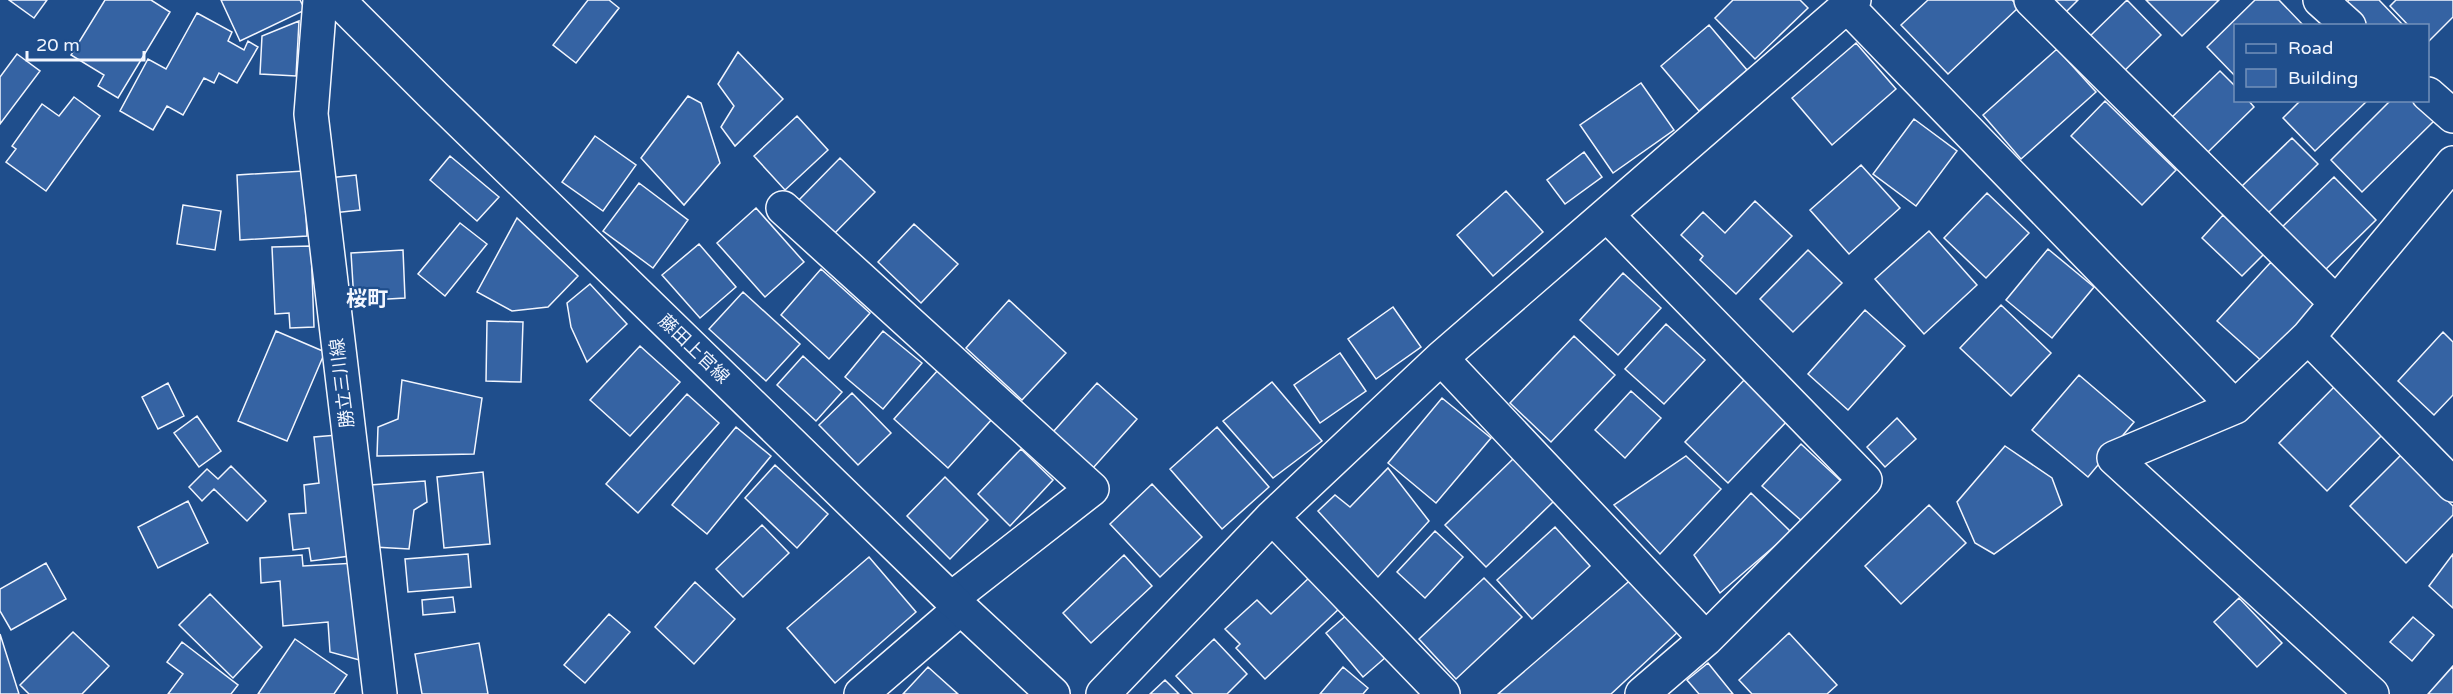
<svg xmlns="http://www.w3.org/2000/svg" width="2453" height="694" viewBox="0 0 2453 694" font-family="'Varela Round','Noto Sans JP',sans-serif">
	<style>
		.building { fill: #3563a3; stroke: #f2f6ff; stroke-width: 1.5 }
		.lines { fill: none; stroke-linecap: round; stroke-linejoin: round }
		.street-casing { stroke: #f2f6ff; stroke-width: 36 }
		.secondary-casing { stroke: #f2f6ff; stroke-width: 36 }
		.street { stroke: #1f4e8c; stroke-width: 33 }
		.secondary { stroke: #1f4e8c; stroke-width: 33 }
		.labels { text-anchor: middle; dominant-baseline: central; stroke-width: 4.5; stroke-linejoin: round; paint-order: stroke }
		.street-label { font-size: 18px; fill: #f2f6ff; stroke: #1f4e8c }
		.quarter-label { font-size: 21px; font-weight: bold; fill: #f2f6ff; stroke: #1f4e8c }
	</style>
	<rect width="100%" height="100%" fill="#1f4e8c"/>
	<path class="building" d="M9,0H47L34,18Z
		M105,0H151L170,12L118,98L98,86L104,75L71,55Z
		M221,0H300L305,10L240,41Z
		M588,0H609L619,8L576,63L553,45Z
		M1733,0H1800L1808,8L1755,59L1715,18Z
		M1928,0H2012L2019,7L1948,74L1901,25Z
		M2053,0H2078L2065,13Z
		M2127,0L2161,35L2120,75L2086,40Z
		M2146,0H2219L2182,36Z
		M2255,0H2279L2304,26H2236V77L2207,47Z
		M2349,0H2379L2403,25L2362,26L2343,6Z
		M2396,0H2453V17L2428,42V26H2409L2390,6Z
		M197,13L232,32L228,41L244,50L248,41L258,47L237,83L219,73L214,83L204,78L183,115L167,106L153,130L120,111L148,59L166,69Z
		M299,21L296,76L260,74L262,36Z
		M1709,25L1747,70L1699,111L1661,66Z
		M1856,43L1896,89L1832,145L1792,98Z
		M2057,49L2096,92L2021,159L1983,115Z
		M738,52L783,99L735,146L721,127L734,106L718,84Z
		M17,54L40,71L0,124V77Z
		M2220,71L2236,87V100H2248L2254,107L2206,154L2171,118Z
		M1641,83L1674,130L1613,173L1580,125Z
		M688,96L701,103L720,163L684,205L641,158Z
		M74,97L100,116L46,191L6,162L16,149L12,146L42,104L59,116Z
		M2301,100H2368L2315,151L2283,118Z
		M2391,100H2416L2435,120L2362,192L2331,160Z
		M2105,101L2176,170L2142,205L2071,136Z
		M797,116L828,150L785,190L754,156Z
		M1914,119L1957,151L1916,206L1873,174Z
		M595,136L636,165L603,211L562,182Z
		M2292,138L2318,164L2268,213L2242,186Z
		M1584,152L1602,177L1565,204L1547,180Z
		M450,156L499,197L477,221L430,180Z
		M840,158L875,192L830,238L795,204Z
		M1861,165L1900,208L1849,254L1810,210Z
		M304,171L307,236L240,240L237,175Z
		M356,175L360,210L333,213L328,178Z
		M2334,177L2376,220L2322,273L2280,229Z
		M639,183L688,220L653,268L603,231Z
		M1506,191L1543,232L1493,276L1457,235Z
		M1987,193L2029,233L1986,278L1944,238Z
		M1755,201L1792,236L1736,294L1700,260L1703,256L1681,235L1703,212L1725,233Z
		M183,205L221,211L215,250L177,244Z
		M756,208L804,262L765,297L717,243Z
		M2223,215L2264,254L2242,276L2202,238Z
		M517,218L578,276L548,307L512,311L477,292Z
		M460,223L487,244L445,296L418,274Z
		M914,224L958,264L921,303L878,262Z
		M1929,231L1977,285L1924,334L1875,279Z
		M699,244L736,287L700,318L662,275Z
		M311,246L314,327L290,328L289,313L275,314L272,247Z
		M2048,249L2094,287L2052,338L2006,300Z
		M403,250L405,298L354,301L351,253Z
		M1808,250L1842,283L1793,332L1760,299Z
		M2271,262L2318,304L2265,364L2217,321Z
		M821,269L870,313L829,359L781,315Z
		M1623,273L1661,308L1618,355L1580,320Z
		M590,284L627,324L587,362L571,327L567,303Z
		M743,292L800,344L766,381L709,329Z
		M1009,300L1066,353L1022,400L966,348Z
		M2001,305L2051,353L2011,396L1960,348Z
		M1393,307L1421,347L1376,379L1348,339Z
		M1865,310L1905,346L1848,410L1808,374Z
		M487,321L523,322L521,382L486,381Z
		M1666,324L1705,360L1664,404L1625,369Z
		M276,331L325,352L287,441L238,421Z
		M883,331L922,363L883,409L845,377Z
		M2443,332L2453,342V395L2434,415L2398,381Z
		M1574,336L1615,375L1551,442L1510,403Z
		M640,346L680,382L630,436L590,400Z
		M1340,353L1366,391L1320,423L1294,385Z
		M803,356L842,392L816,421L777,385Z
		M938,370L993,418L948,468L894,419Z
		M2079,375L2134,422L2088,477L2032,430Z
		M1746,378L1789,419L1728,483L1685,442Z
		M402,380L482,398L474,454L377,456L378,427L398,419Z
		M1272,382L1322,441L1273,478L1223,421Z
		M168,383L184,416L158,429L142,397Z
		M1097,383L1137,419L1093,468L1053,432Z
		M2335,386L2383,434L2327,491L2279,443Z
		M1631,391L1661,418L1625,458L1595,430Z
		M852,393L891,433L858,465L819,425Z
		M687,394L719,423L638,513L606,484Z
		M1442,398L1491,438L1436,503L1388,463Z
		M197,416L221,451L199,467L174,433Z
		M1897,418L1916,439L1885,467L1867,447Z
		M736,427L771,456L707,534L672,505Z
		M1217,427L1269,487L1222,529L1170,469Z
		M337,435L350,556L311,561L309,548L293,550L289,514L306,513L304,485L319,483L314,437Z
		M1801,444L1841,481L1803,522L1762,486Z
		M2005,446L2052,478L2062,505L1994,554L1975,543L1957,502Z
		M1021,449L1053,480L1010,526L978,494Z
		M2401,455L2453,506V515L2406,563L2350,506Z
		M1686,456L1721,489L1660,554L1614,505Z
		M1514,458L1554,501L1486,567L1445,525Z
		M775,465L828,514L797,548L745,498Z
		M231,466L266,501L247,521L214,489L202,501L189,487L207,469L218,479Z
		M1388,468L1429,521L1378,577L1318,511L1335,495L1350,507Z
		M483,472L490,544L444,548L437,477Z
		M945,477L988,520L950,559L907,516Z
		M425,481L427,502L414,510L409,549L374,547L370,485Z
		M1152,484L1202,537L1160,577L1110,524Z
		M1751,493L1791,532L1720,593L1694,555Z
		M188,501L208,543L158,568L138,527Z
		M1929,505L1966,543L1901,604L1865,566Z
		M762,525L789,553L743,597L716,569Z
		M1555,527L1590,566L1532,619L1497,580Z
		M1435,531L1463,557L1425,598L1397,572Z
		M468,554L471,587L408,592L405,559Z
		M2453,554V608L2429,586Z
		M302,555L303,566L356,563L363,661L330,652L328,622L283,626L280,581L261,583L260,558Z
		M1124,555L1152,586L1091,643L1063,613Z
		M869,557L916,612L835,683L787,628Z
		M46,563L66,599L11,630L0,611V589Z
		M1312,575L1342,606L1265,679L1236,648L1240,644L1225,629L1257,600L1271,614Z
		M1634,577L1680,630L1611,694H1498Z
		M1484,578L1522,617L1456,679L1419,639Z
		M695,582L735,619L694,664L655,627Z
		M210,594L262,647L233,678L179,625Z
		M453,597L455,612L423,615L422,600Z
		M2239,598L2282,643L2257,667L2214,622Z
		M1349,613L1386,657L1363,677L1326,633Z
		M609,614L630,632L585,683L564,665Z
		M2413,617L2434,635L2412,661L2390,642Z
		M73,632L109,666L82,694H29L20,685Z
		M1789,633L1837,685L1827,694H1752L1739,680Z
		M0,634L19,694H0Z
		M295,639L347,675L334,694H258Z
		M1214,639L1247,674L1227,694H1193L1176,676Z
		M182,642L238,685L231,694H168L183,674L167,662Z
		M479,643L488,694H422L415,654Z
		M1708,663L1733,694H1699L1687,680Z
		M2453,666V694H2428Z
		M928,667L958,694H903Z
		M1343,667L1368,688L1363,694H1320Z
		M1165,680L1179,694H1150Z"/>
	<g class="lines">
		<defs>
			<path id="street" d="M2031,0L2335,302
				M2320,0L2349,26
				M1847,6L2235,407
				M2428,94L2453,116
				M783,208L1092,489L951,599
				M1607,215L1865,480L1706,639L1642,694
				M2308,337L2453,485
				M1441,358L1706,639
				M1272,517L1443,694
				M861,694L961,608
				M1103,694L1272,517L1441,358L1854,0
				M2372,694L2114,458L2235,407L2308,337L2453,163"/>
			<path id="secondary" d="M320,0L311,114L380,694
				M338,0L434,96L951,599L1053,694"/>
		</defs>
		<use href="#street" class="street-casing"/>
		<use href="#secondary" class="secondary-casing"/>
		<use href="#street" class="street"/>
		<use href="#secondary" class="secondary"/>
	</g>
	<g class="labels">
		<g class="street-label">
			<text transform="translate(694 349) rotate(44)">藤田上官線</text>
			<text transform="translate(342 383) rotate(-97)">勝立三川線</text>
		</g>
		<g class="quarter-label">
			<text x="367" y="299">桜町</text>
		</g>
	</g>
	<rect x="2234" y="24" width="195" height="78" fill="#1f4e8c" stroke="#7391ba" stroke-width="1.5"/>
	<rect x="2246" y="44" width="30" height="9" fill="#1f4e8c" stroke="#7391ba" stroke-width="1.5"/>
	<text x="2288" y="54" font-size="18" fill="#f2f6ff">Road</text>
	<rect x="2246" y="69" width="30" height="18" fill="#3563a3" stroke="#7391ba" stroke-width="1.5"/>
	<text x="2288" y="84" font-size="18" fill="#f2f6ff">Building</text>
	<path d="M27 51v9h117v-9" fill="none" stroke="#f2f6ff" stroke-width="3"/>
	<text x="36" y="51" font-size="18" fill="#f2f6ff" stroke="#1f4e8c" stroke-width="4.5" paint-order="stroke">20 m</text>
</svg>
